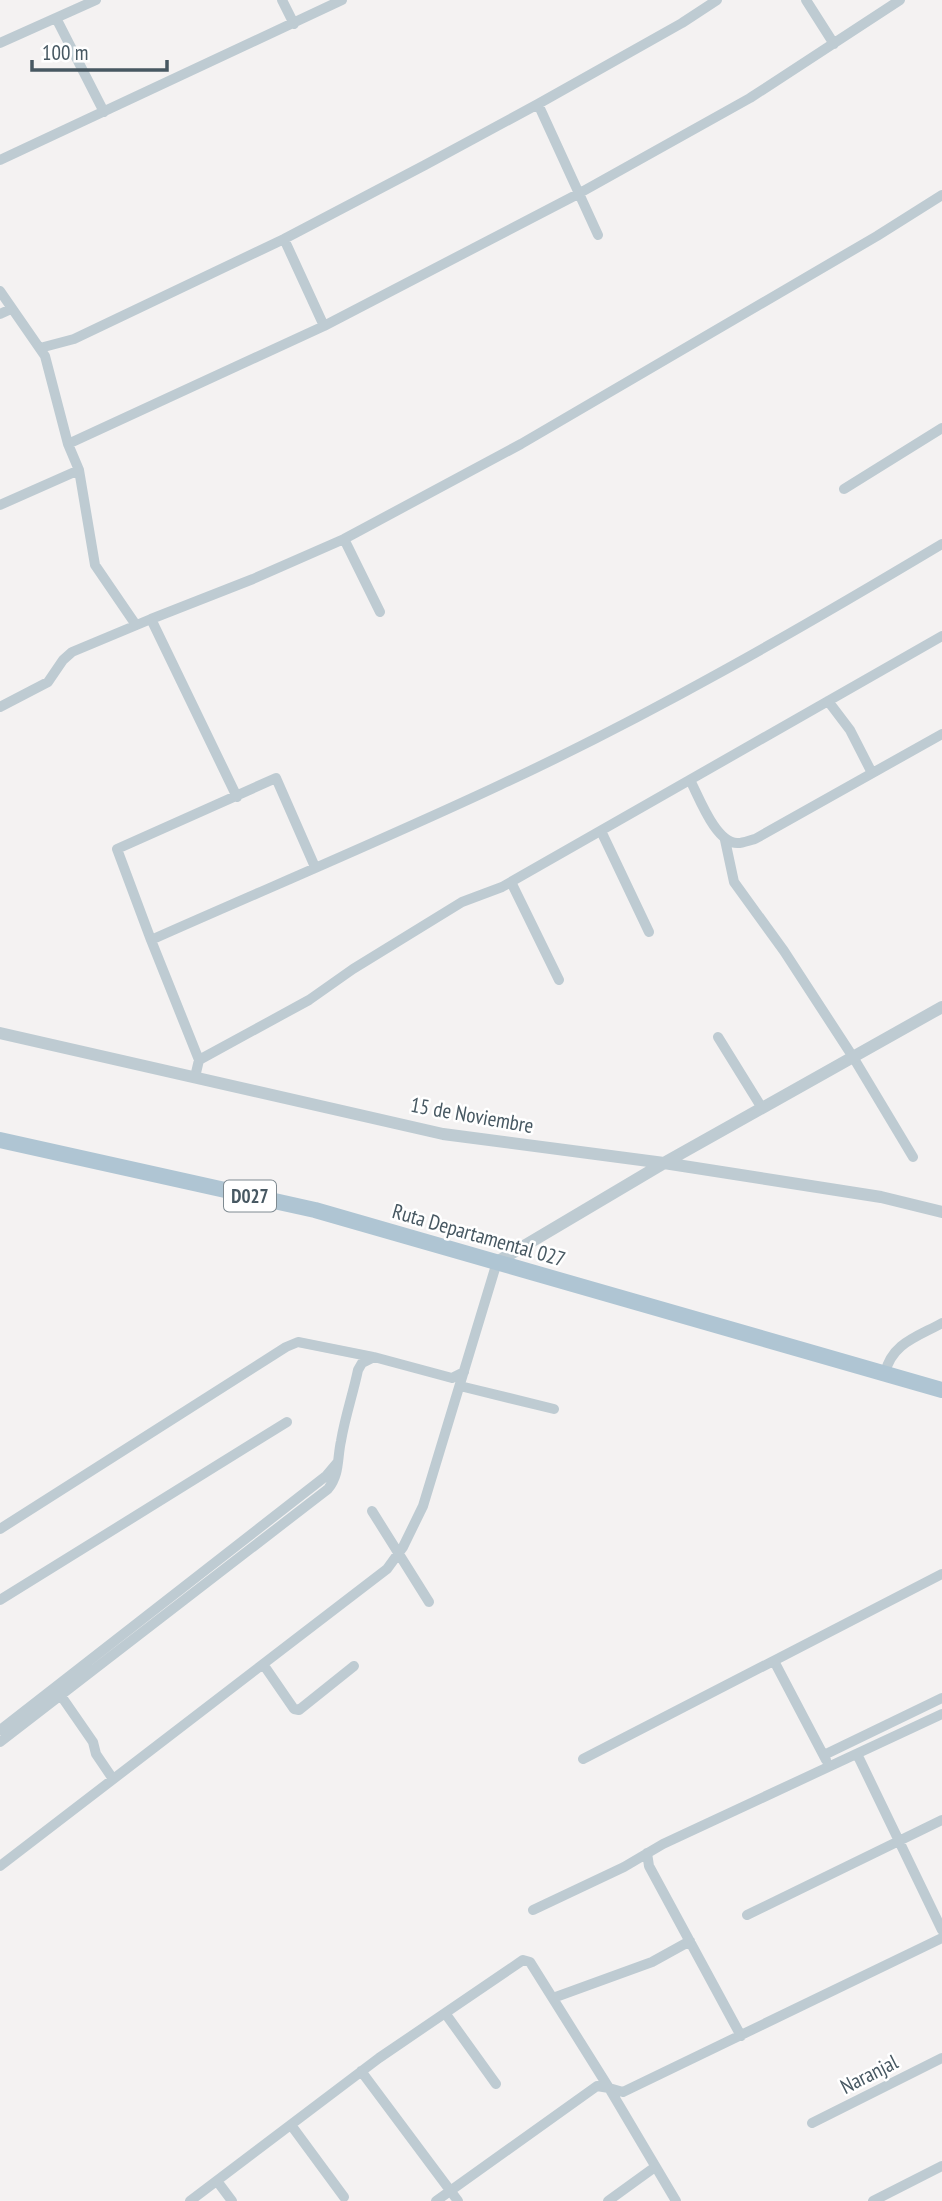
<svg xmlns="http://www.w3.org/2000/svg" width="942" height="2201" viewBox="0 0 942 2201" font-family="'PT Sans Narrow',sans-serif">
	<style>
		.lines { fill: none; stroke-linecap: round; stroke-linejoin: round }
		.minor { stroke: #becbd2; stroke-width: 10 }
		.tertiary { stroke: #becbd2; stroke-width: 12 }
		.primary { stroke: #afc5d3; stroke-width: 16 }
		.labels { text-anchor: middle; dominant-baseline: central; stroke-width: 5; stroke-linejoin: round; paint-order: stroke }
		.shield { fill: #fff; stroke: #7e8a91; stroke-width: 2 }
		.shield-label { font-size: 19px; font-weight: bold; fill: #475862 }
		.street-label { font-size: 21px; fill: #475862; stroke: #fff }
	</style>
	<rect width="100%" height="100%" fill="#f4f2f2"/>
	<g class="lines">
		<path class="minor" d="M282,0L294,24
			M806,0L834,44
			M56,18L104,112
			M0,43L96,0
			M538,104L598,235
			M0,160L342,0
			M284,239L324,326
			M0,291L45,356L68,444L79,470L95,565L136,625
			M0,314L11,309
			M40,348L74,339L284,239L425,165L538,104L682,23L717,0
			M68,444L324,326L578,194L750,98L900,0
			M844,489L942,428
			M0,505L79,470
			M344,539L380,612
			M828,701L850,730L872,773
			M0,707L48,682L63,660L72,652L151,619
			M690,780C699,797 716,844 738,843C743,843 750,840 755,839L942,734
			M237,797L151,619L253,579L344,539L521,444L877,236L942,195
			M601,831L649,932
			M725,840L734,882L784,951L853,1057L913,1157
			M315,867L276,778L117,849L151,940C268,888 385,839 500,785C653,714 798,630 942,544
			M511,882L559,980
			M151,940L199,1060
			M718,1037L762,1108
			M195,1077L199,1060L309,1000L353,969L462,902L502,887L942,636
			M885,1373C892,1343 917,1337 942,1323
			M460,1386L554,1409
			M372,1511L429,1602
			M0,1529L286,1347L298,1342L373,1357
			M0,1600L287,1422
			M774,1661L826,1760
			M263,1664L294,1709L299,1710L354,1666
			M57,1690L93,1742L96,1754L113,1779
			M0,1730L326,1476L337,1463
			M0,1742L328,1489C340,1474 337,1459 341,1441C345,1417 353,1394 358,1370L362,1363L374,1357L452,1378L464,1372
			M857,1754L942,1930
			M824,1755L942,1698
			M583,1759L942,1574
			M647,1853L649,1866L741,2036
			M0,1866L387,1569L403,1547L423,1506L497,1262
			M533,1910L624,1867L663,1844L942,1714
			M747,1915L942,1820
			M553,1998L652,1962L690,1941
			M445,2013L496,2084
			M361,2071L458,2201
			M812,2123L942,2058
			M291,2125L344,2197
			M217,2181L232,2201
			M190,2201L379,2058L523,1960L530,1962L609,2088L623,2092L942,1938
			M436,2201L597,2086L609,2088L676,2201
			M608,2201L655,2167
			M873,2201L942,2166"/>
		<path class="tertiary" d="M0,1033L443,1134L664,1163L881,1197L942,1212
			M497,1262L664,1163L942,1007"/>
		<path class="primary" d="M0,1140L315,1210L942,1390"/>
	</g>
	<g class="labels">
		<rect class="shield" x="224" y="1180.5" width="52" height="31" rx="5"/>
		<g class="shield-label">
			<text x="250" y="1196">D027</text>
		</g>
		<g class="street-label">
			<text transform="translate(472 1115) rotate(10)">15 de Noviembre</text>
			<text transform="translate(479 1235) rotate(16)">Ruta Departamental 027</text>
			<text transform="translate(869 2074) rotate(-27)">Naranjal</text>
		</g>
	</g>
	<path d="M32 60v10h135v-10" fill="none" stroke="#475862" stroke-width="3.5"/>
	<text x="42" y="60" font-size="21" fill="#475862" stroke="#ffffff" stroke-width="5" paint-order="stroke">100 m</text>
</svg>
